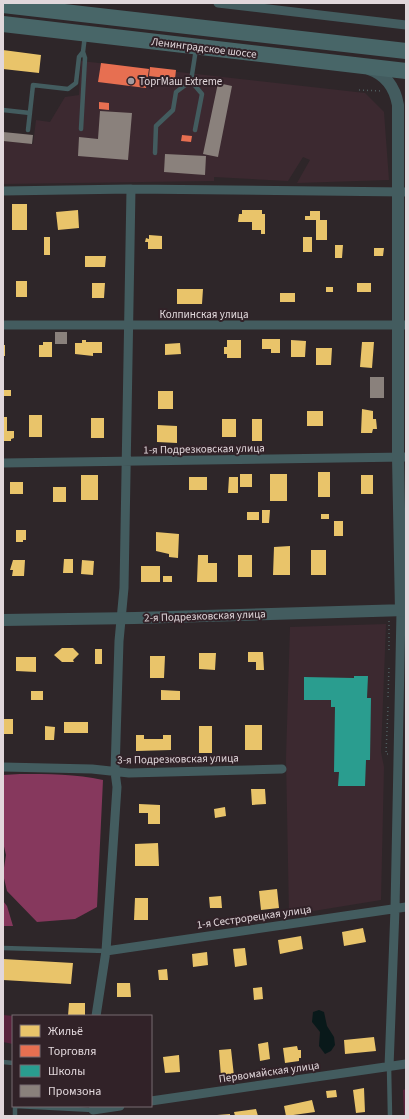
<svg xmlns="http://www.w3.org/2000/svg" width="409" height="1119" viewBox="0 0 409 1119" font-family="'Source Sans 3',sans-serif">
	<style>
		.built { fill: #3c2930 }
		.green { fill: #59223c }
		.forest { fill: #86385d }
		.water { fill: #09191a }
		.homes { fill: #e9c46a }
		.shops { fill: #e76f51 }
		.schools { fill: #2a9d8f }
		.industry { fill: #8a817c }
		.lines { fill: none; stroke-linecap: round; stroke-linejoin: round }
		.path { stroke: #4f5d5f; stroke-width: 1.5; stroke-dasharray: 1 3; stroke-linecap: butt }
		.service { stroke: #435c5f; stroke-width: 4.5 }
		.minor { stroke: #435c5f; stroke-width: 9 }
		.tertiary { stroke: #435c5f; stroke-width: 12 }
		.trunk { stroke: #486668; stroke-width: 16 }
		.poi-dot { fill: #a2999d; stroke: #312228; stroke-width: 1.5 }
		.labels { text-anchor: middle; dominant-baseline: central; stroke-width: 4; stroke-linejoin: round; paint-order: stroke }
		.street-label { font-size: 11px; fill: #e1d7db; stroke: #312228 }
		.poi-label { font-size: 11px; fill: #e1d7db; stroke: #312228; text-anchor: start }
	</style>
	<rect width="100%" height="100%" fill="#2e2629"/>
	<path class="built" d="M81,61L365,93L384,112L389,180L297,183L310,160L303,157L288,181L214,177V181L3,184V141L33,144L36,120L50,122L65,97L79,95Z
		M386,624L381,752L384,767L381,900L289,915L286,758L290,627Z"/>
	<path class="green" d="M3,1015L13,1016V1044L3,1042Z
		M406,1089V1116H404L403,1090Z"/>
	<path class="forest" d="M20,774C48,774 76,774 103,780L97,907L75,919L37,922L7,891L3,874L6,855L3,842V775Z
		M3,901L7,906L13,926H3Z"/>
	<path class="water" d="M319,1010L324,1012L327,1026L334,1037L335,1045L331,1051L325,1054L319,1046L320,1032L312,1022L313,1012Z"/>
	<path class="homes" d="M3,50L41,55L39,73L3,69Z
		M12,204H27V230H12Z
		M78,210L79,228L58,230L56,212Z
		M242,210H262V214H265V234H261V230H252V222H238L239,214H242Z
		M310,211H320V220H305V216H310Z
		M316,220H327V240H316Z
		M149,235L162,236V249H148V242H145L146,238L149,239Z
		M44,237H50V255H44Z
		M303,237H312V252H303Z
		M335,245H343L342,258H335Z
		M374,248H384L383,256H374Z
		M85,256H106L105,267H85Z
		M16,281H27V297H16Z
		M92,283H105L104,298H92Z
		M357,283H371V292H357Z
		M326,287H333V292H326Z
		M177,289H203L202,304H177Z
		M280,293H295V302H280Z
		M262,339H280V353H271V349H262Z
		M82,340H86V342H102V353H93V356L75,354V343H82Z
		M227,340H241V358H227V354H224V347H227Z
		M291,340L306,341L305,357H291Z
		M43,342H52V357H39V345H43Z
		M362,342H374L372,368L360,367Z
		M180,343L181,354L165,355V344Z
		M3,345H5V356H3Z
		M316,348H332L331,365H316Z
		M3,390H11V396H3Z
		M158,391H173V409H158Z
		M362,409L373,411V419H376L377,429H373L372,433H361Z
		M307,411H323V426H307Z
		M29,415H42V437H29Z
		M3,417H7V431H14V438L11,439V441H3Z
		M91,418H104V438H91Z
		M222,419H236V437H222Z
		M252,419H262V441H252Z
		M157,425L177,426V443L157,442Z
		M318,472H330V497H318Z
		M240,474H252V487H240Z
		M270,474H287V501H270Z
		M81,475H98V500H81Z
		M361,475H373V494H361Z
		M189,477H207V490H189Z
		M229,477H238V493H228Z
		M10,482H23V494H10Z
		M53,487H66V502H53Z
		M262,510H270L269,523H262Z
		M247,512H259V520H247Z
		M321,514H329V519H321Z
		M334,521H343V536H334Z
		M16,530H26V540H23V542H16Z
		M156,532L179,534L178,558L169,557V554L156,551Z
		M290,546V575H273L274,547Z
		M311,550H326V575H311Z
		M198,555H208V563H217V582H197Z
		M238,555H252V577H238Z
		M64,559H73V573H63Z
		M13,560H25L24,576H12L13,570H10Z
		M82,560L94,561L93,575L81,574Z
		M141,566H160V582H141Z
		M163,576H172V582H163Z
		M62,648H73L79,654L73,660L74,662H62L54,655Z
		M95,649H102V664H95Z
		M248,652H263L264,670H256V662H248Z
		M199,653H216L215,670L199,669Z
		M150,656H165L164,678H150Z
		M16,657H36V672L16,671Z
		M161,690L180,691V700H161Z
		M31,691H43V700H31Z
		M3,719H13V734H3Z
		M64,722H88V733H64Z
		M245,725H262V750H245Z
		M45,726L55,727L54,740H45Z
		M199,726H212V753H199Z
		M136,735H144V739H163V735H171V750L136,751Z
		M251,789H265L266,804L252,805Z
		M139,804L160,805V824H148V813H139Z
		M225,807L226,816L215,818L214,809Z
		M158,843L159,866H135V844Z
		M277,889L279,908L261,910L259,891Z
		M221,896L222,908H210L209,897Z
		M135,898H148V920H134Z
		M363,928L366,942L344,946L342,932Z
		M301,936L303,949L280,954L278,940Z
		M245,948L247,965L235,967L233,949Z
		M207,952L208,965L193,967L192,954Z
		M3,959L73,963L71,984L3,980Z
		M167,969L168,980H159L158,970Z
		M117,983H130L131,997H117Z
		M262,987L263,999L254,1000L253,988Z
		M69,1003H85V1016H68Z
		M374,1037L376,1051L345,1054L344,1040Z
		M268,1042L270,1059L260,1061L258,1044Z
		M297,1046L298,1050H301V1058H299V1061L285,1063L283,1048Z
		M231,1049L234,1076L221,1077L219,1050Z
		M179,1055L180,1072L165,1073L163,1057Z
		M364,1088L365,1112L356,1113L353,1090Z
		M336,1090L337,1097L327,1098L326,1091Z
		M312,1100L315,1112L286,1116L284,1106Z
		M256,1109L258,1116H235L234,1112Z
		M230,1114V1116H217V1115Z"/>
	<path class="shops" d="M101,63L149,69L146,88L98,82Z
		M150,67L176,70L175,79L149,76Z
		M99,102L109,103V110L99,109Z
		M182,135L192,136L191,142L181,141Z"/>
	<path class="schools" d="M354,676H368L367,698H371L370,760H366L365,786H338L339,772H334L335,707H331V700H304V677L354,678Z"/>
	<path class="industry" d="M218,83L232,86L218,157L203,154Z
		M100,111L132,113L128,160L78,156L79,137L98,139Z
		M3,132L33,135L32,144L3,141Z
		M165,154L206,156L205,175L164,172Z
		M55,332H67V344H55Z
		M370,377H384V398H370Z"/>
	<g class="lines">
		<path class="path" d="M359,90L382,91
			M389,621V653
			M388,697L389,667
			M388,707L386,754H388"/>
		<path class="service" d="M191,81L202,94L195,130
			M3,110L30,113
			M81,129L85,58L83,52
			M28,130L33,85L68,89L76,83L79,57L83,52L85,35
			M155,153L156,126L173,110L176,92L191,81L196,49
			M3,948L106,951
			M3,1062L13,1063
			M389,1067L390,1116
			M15,1106L93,1110
			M15,1116V1106"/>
		<path class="minor" d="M218,3L406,25
			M3,191L131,189L406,192
			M3,325H406
			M3,463L406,457
			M3,767L92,769L129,773L282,769
			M106,951L406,907
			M96,1016L106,951L117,787L115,772L119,641L124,588L131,189
			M389,1067L395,909L401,611
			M151,1101L406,1064
			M93,1110L120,1106"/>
		<path class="tertiary" d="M369,69C387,75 395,88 398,105V457L401,611
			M3,620L135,618L406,610"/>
		<path class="trunk" d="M3,5L406,51
			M3,24L406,71"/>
	</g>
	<circle class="poi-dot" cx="131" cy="81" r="4"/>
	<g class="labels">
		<g class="street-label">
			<text transform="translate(204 48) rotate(7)">Ленинградское шоссе</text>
			<text x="204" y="314">Колпинская улица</text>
			<text transform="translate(204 449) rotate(-1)">1-я Подрезковская улица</text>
			<text transform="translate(205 616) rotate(-2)">2-я Подрезковская улица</text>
			<text transform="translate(178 759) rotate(-1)">3-я Подрезковская улица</text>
			<text transform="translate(254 917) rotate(-8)">1-я Сестрорецкая улица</text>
			<text transform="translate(269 1072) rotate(-8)">Первомайская улица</text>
		</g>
		<g class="poi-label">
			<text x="139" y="81">ТоргМаш Extreme</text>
		</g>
	</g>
	<rect width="409" height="1119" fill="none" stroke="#e1d7db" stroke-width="8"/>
	<rect x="12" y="1015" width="140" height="92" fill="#312228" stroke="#776a70"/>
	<rect x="20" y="1025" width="20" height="12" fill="#e9c46a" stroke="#776a70"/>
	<text x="48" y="1035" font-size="12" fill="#e1d7db">Жильё</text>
	<rect x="20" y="1045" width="20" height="12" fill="#e76f51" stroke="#776a70"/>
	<text x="48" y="1055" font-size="12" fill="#e1d7db">Торговля</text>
	<rect x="20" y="1065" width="20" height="12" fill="#2a9d8f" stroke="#776a70"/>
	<text x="48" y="1075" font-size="12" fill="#e1d7db">Школы</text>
	<rect x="20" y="1085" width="20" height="12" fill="#8a817c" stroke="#776a70"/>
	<text x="48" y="1095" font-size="12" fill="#e1d7db">Промзона</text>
</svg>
